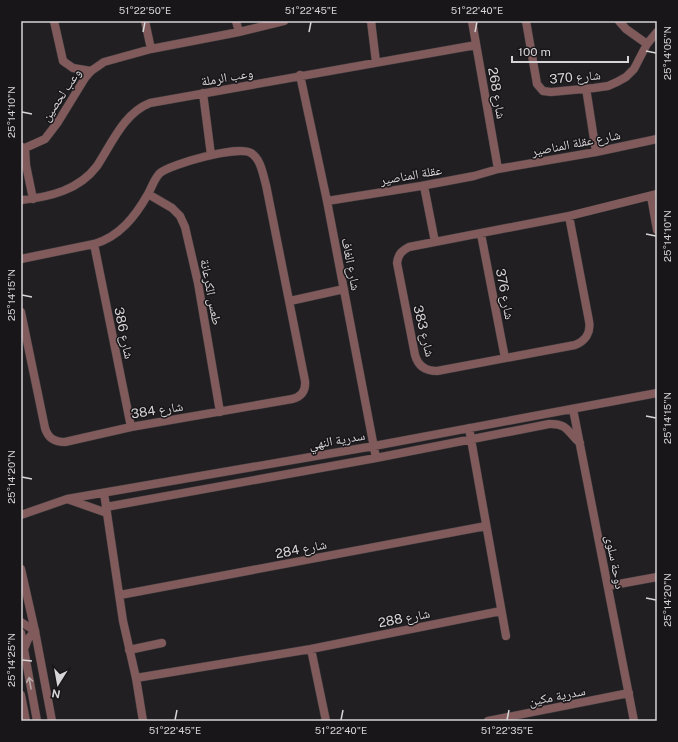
<svg xmlns="http://www.w3.org/2000/svg" width="678" height="742" viewBox="0 0 678 742" font-family="'Public Sans','Noto Naskh Arabic',sans-serif">
	<style>
		.lines { fill: none; stroke-linecap: round; stroke-linejoin: round }
		.minor-casing { stroke: #3f3c3f; stroke-width: 9 }
		.tertiary-casing { stroke: #3f3c3f; stroke-width: 9 }
		.minor { stroke: #815b5b; stroke-width: 8 }
		.tertiary { stroke: #815b5b; stroke-width: 8 }
		.oneway { stroke: #b8aaab }
		.ticks { fill: none; stroke: #d6d4d6; stroke-width: 1.5 }
		.labels { text-anchor: middle; dominant-baseline: central; stroke-width: 3; stroke-linejoin: round; paint-order: stroke }
		.street-label { font-size: 13px; fill: #d6d4d6; stroke: #191619 }
		.neatline { fill: none; stroke: #d6d4d6; stroke-width: 1.5 }
		.ticks-label { font-size: 10px; text-anchor: middle; fill: #d6d4d6 }
	</style>
	<rect width="100%" height="100%" fill="#221f22"/>
	<g class="lines">
		<defs>
			<path id="minor" d="M54,21L63,61L73,68L91,71
				M145,21L151,49
				M236,21L239,32
				M371,21L376,62
				M472,21L498,169
				M526,21L537,84L543,91L551,92L594,88L608,86L617,82L626,77L634,69L647,44L657,32
				M619,21L626,29L647,44
				M300,75L327,201L376,458
				M586,88L596,152
				M203,93L211,155
				M21,147L25,148L45,139L58,122L85,78L91,71L104,62L151,49L239,32L284,21
				M25,148L26,165L33,199
				M424,186L435,242
				M148,194L172,208L180,216L185,227L198,283L220,412
				M651,196L657,230
				M21,200C50,197 79,190 97,166C112,143 124,113 150,103L476,45
				M327,201L421,186L474,176L498,169L596,152L657,139
				M569,216L589,321C591,332 586,341 575,345L437,371C426,371 418,366 415,355L397,263C398,255 401,251 409,247L569,216L657,194
				M481,234L505,358
				M94,244L131,427
				M21,259L94,244C119,237 135,217 148,194C152,187 154,179 160,173C171,164 238,145 251,153C261,159 263,175 266,185L305,381C306,391 301,397 292,399L131,427L65,442C54,442 48,438 45,428L21,312
				M290,301L344,289
				M573,409L634,721
				M469,428L506,636
				M104,493L123,621L136,678L143,721
				M70,500L107,513
				M106,507L376,458L549,424C568,423 568,433 580,443
				M21,515L67,499L374,446L657,393
				M21,569L35,631L52,721
				M608,586L657,577
				M120,595L486,526
				M311,649L326,721
				M129,650L162,643
				M136,678L311,649L501,611
				M488,721L629,693"/>
			<path id="tertiary" d="M21,622L35,631L28,639L24,649
				M21,633L37,721
				M21,695L26,721"/>
		</defs>
		<use href="#minor" class="minor-casing"/>
		<use href="#tertiary" class="tertiary-casing"/>
		<use href="#minor" class="minor"/>
		<use href="#tertiary" class="tertiary"/>
	</g>
	<defs><path id="oneway-shaft" d="M-6 0H5M1.5-3L5.5 0L1.5 3" fill="none" stroke-width="1.6" stroke-linecap="round" stroke-linejoin="round"/></defs>
	<use class="oneway" href="#oneway-shaft" transform="translate(30 683) rotate(-100)"/>
	<path class="ticks" d="M143,32L145,22M309,32L311,22M475,32L477,22M646,51L656,53M22,112L32,114M646,234L656,236M22,295L32,297M646,416L656,418M22,477L32,479M646,598L656,600M22,660L32,661M175,720L177,710M341,720L343,710M507,720L509,710"/>
	<g class="labels">
		<g class="street-label">
			<text transform="translate(227 77) rotate(-10)">وعب الرملة</text>
			<text transform="translate(575 77) rotate(-5)">شارع 370</text>
			<text transform="translate(497 93) rotate(80)">شارع 268</text>
			<text transform="translate(61 95) rotate(-56)">وعب لحصين</text>
			<text transform="translate(576 143) rotate(-11)">شارع عقلة المناصير</text>
			<text transform="translate(411 175) rotate(-10)">عقلة المناصير</text>
			<text transform="translate(351 264) rotate(79)">شارع الغاف</text>
			<text transform="translate(211 292) rotate(79)">طعس الكرعانة</text>
			<text transform="translate(505 294) rotate(79)">شارع 376</text>
			<text transform="translate(424 331) rotate(76)">شارع 383</text>
			<text transform="translate(124 333) rotate(78)">شارع 386</text>
			<text transform="translate(157 410) rotate(-9)">شارع 384</text>
			<text transform="translate(337 440) rotate(-10)">سدرية النهي</text>
			<text transform="translate(301 549) rotate(-11)">شارع 284</text>
			<text transform="translate(615 562) rotate(79)">دوحة سلوى</text>
			<text transform="translate(404 618) rotate(-11)">شارع 288</text>
			<text transform="translate(557 696) rotate(-11)">سدرية مكين</text>
		</g>
	</g>
	<rect width="678" height="742" fill="none" stroke="#191619" stroke-width="44"/>
	<g transform="translate(58 684) rotate(191)" stroke="#191619" stroke-width="3" paint-order="stroke">
	<path d="M0-3L7 15L0 10L-7 15Z" fill="#d6d4d6"/>
	<text y="-6" font-size="11" font-weight="bold" text-anchor="middle" fill="#d6d4d6">N</text>
	</g>
	<path d="M512 56v6h116v-6" fill="none" stroke="#d6d4d6" stroke-width="2"/>
	<text x="518" y="56" font-size="12" fill="#d6d4d6" stroke="#191619" stroke-width="3" paint-order="stroke">100 m</text>
	<rect x="22" y="22" width="634" height="698" class="neatline"/>
	<g class="ticks-label">
		<text x="145" y="14">51°22'50"E</text>
		<text x="311" y="14">51°22'45"E</text>
		<text x="477" y="14">51°22'40"E</text>
		<text transform="translate(667 53) rotate(-90)" y="4">25°14'05"N</text>
		<text transform="translate(11 112) rotate(-90)" y="4">25°14'10"N</text>
		<text transform="translate(667 236) rotate(-90)" y="4">25°14'10"N</text>
		<text transform="translate(11 295) rotate(-90)" y="4">25°14'15"N</text>
		<text transform="translate(667 418) rotate(-90)" y="4">25°14'15"N</text>
		<text transform="translate(11 477) rotate(-90)" y="4">25°14'20"N</text>
		<text transform="translate(667 600) rotate(-90)" y="4">25°14'20"N</text>
		<text transform="translate(11 660) rotate(-90)" y="4">25°14'25"N</text>
		<text x="175" y="734">51°22'45"E</text>
		<text x="341" y="734">51°22'40"E</text>
		<text x="507" y="734">51°22'35"E</text>
	</g>
</svg>
